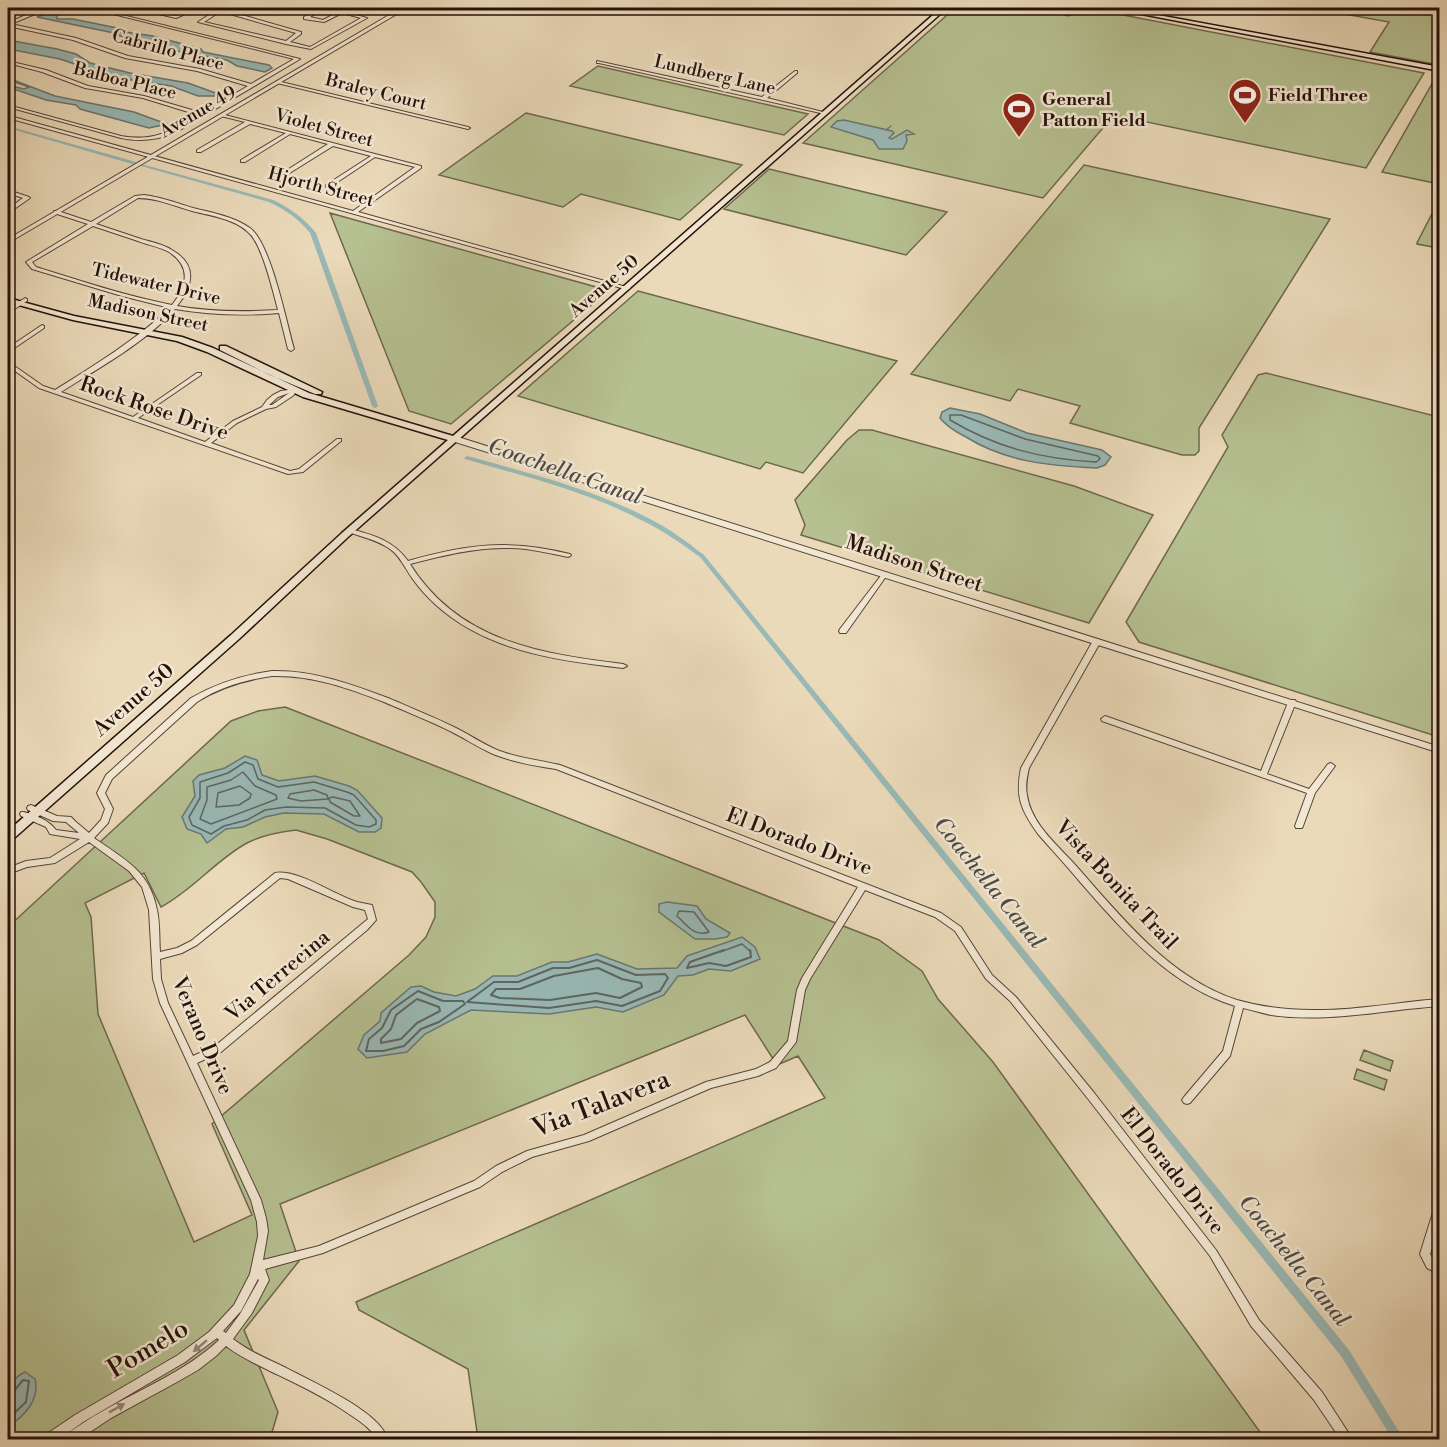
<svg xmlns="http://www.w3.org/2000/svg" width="1447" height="1447" viewBox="0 0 1447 1447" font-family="'Libre Bodoni',serif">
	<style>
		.green { fill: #b6c091; stroke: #6e684d; stroke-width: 1.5; fill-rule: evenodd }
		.water { fill: #99b9b6; stroke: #6b7671; stroke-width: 1.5 }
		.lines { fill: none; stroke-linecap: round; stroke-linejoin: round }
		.shore-far1 { stroke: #5f6560; stroke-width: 1.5 }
		.shore { stroke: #5f6560; stroke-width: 2 }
		.stream { stroke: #6b7671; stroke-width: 1.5 }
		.canal { fill: #99b9b6; fill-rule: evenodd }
		.minor-casing { stroke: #564335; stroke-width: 2 }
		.tertiary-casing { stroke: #564335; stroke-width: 2 }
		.secondary-casing { stroke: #251109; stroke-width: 3 }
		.minor { fill: #f2e7d2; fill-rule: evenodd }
		.tertiary { fill: #f2e7d2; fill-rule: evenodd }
		.secondary { fill: #f2e7d2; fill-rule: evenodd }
		.oneway { fill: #968778 }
		.labels { text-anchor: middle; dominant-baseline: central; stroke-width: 5; stroke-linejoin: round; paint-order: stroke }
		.far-street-label { font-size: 18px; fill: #251109; stroke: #f2e7d2 }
		.far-poi-label { font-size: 18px; font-weight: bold; fill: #251109; stroke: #f2e7d2; text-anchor: start }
		.street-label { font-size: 21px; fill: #251109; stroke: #f2e7d2 }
		.water-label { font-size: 22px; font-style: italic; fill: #4e4c46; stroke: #f2e7d2 }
		.near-street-label { font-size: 26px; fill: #251109; stroke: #f2e7d2 }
	</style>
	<rect width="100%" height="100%" fill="#ebdaba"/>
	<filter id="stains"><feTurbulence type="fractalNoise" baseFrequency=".00333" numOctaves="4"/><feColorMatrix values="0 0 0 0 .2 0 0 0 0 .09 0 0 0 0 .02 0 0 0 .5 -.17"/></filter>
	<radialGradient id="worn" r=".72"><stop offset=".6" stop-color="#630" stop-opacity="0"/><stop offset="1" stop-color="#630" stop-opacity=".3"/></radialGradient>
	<path class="green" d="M955,8H1033L1069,16L1077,8H1087L1424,73L1366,168L1114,115L1043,198L803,143Z
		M1311,8H1439V65L1370,52L1389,22Z
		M598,66L808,114L784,135L570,86Z
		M1437,75H1440L1439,184L1382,172Z
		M526,113L742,165L680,220L581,194L563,207L439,175Z
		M1084,165L1330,219L1199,428V451L1195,455H1182L1070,423L1080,406L1018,389L1010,401L911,374Z
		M769,169L947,212L906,255L724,209Z
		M1439,200V248L1417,244V243Z
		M330,213L596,287L601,297L451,424L409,411Z
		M638,291L897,361L803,473L766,462L760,469L518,396Z
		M1266,373L1439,417V737L1139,642L1126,622L1228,447L1222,435L1258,375Z
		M859,430H872L1074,486L1153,515L1089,623L801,535L805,525L795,500L847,440Z
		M285,707L879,940L922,971L938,999L993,1062L1265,1439H478L468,1369L359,1310L356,1302L825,1098L798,1056L777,1065L745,1015L280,1204L299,1261L244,1330L278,1412L270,1439H8V927L231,721L258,711ZM296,830L327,839L412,872L421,882L435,902V917L426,937L409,955L212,1124L252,1215L194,1242L98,1014L91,917L85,903L144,873L161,907C193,890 217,859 247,843C262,835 279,832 296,830Z
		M1364,1050L1393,1061L1390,1071L1360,1060Z
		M1357,1069L1387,1080L1384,1090L1354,1079Z"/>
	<path class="water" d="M50,13L57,15V19H73L117,28L119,31L153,36L201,49L203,52L269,65L272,68L265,72L237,66L227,60L160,48L132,41L114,33L37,17Z
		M8,40L57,49L76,54L90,63L130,73L188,83L224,96H198L171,86L112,77L60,59L8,49V44L11,42Z
		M8,78L55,96L134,112L167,124L149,128L80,109L76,105L46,100L8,87V85L24,89L29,87L8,80Z
		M844,120L892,131L894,133L889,138L892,139L907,130L914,134L906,135L907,141L903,149H879L873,140L831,127L837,121Z
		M950,408L980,414L1027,433L1102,450L1111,457L1105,465L1097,468C1050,466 1006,462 966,437C956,432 947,427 940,418L942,412Z
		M245,756L257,760L262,775L279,781L315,776L349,786L357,790L382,818L381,828L375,832H359L324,814L284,813L265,817L243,827L226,829L207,843L201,834L187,829L182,817L195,796L193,781L199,775L225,768Z
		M667,902L697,906L706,919L730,933L727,937L715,939H695L659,912V904Z
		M742,937L755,947L760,959L731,971L709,969L693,975L678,976L664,995L623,1012L596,1007L549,1014L471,1010L425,1034L407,1052L367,1058L358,1049L364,1035L380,1021L381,1013L411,987L421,986L434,992L456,996L475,989L493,976H517L552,962H568L597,954L637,969L677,968L687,956Z
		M25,1372L35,1379C40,1400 24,1417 8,1426C7,1405 3,1382 25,1372Z"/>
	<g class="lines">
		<path class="shore-far1" d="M950,415H961L1025,439L1098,456L1100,459L1096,462C1042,459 997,448 950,420Z
			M245,762L253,765L258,779L278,787L314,782L347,792L354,795L376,820V824L369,827L356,825L325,808L286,807L265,810L247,820L224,826L211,834L192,825L189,817L200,798V782L228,773Z
			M243,772L255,786L276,795L277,799L211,824L200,819L207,800V787L231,780Z
			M240,786L251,794L250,798L239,805L216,807L218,793Z
			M314,790L327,795L328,799L301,801L288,798L290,794Z
			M333,797L350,801L360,816H354L330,802L329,798Z
			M679,911L694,912L709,932C694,937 687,925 677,916Z
			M720,952L742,944L751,952"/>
		<path class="shore" d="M724,950L690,962L687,968L709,963L726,966L751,957L750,950
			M597,960L636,975L665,974L668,978L660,991L622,1006L596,1001L549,1008L467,1002L494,982H518L553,968H569Z
			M598,968L622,979L641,983L642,987L620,998L596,993L550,1000L500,998L491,995L496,989H520L554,976Z
			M418,991L443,1001H463L465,1004L439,1022L421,1029L404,1046L383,1051H366L369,1039L382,1028L391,1010Z
			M417,999L439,1007L440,1011L417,1023L401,1039L381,1043V1039L391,1029L396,1015Z
			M8,1393L14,1391L23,1380L29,1381L26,1402L8,1419"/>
		<path class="stream" d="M886,130L891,126"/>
		<path class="canal" d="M8,126L136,162V163L132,164L8,128Z
			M141,164L273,200C290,208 304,218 316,233L378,406L377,407L375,408L372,406L310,233C299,219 286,210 269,202L141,166Z
			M467,456C529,473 593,489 650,519C670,529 687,542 704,555L1349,1350L1404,1440H1393L1341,1356L700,557C682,544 665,532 645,522C589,492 526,477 465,459L464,458Z"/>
		<defs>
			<path id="minor" d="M66,8H77L75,9L40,12L11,24L76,38L128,56L200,69L251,84L294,59L89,8H94L300,59L175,133C157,140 140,142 121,138L8,107V105L121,136C154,142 171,131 198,115L143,98L85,88L42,72L8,63V61L46,70L88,86L144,96L202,113L248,86L197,71L125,58L73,40L8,26V23L37,10Z
				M133,8H139L176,16L195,8H199L176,18Z
				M231,8H236L228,11L301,32V34L290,42L310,47L361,18L342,13L324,22L304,19V17L319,8H323L310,17L323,20L338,12L324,9V8L341,11L348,8H352V9L346,12L367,18L311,49L286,44L198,22L215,11ZM223,12L296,33L286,41L204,22L218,13Z
				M270,8H291L289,9H272Z
				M379,8H385L400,11L398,12Z
				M597,61L762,97L795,71H797V73L767,98L827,113L825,114L599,63H597Z
				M277,81L468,127L470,128L468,129L277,83Z
				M221,114L421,166V168L358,212L630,288L629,289H625L8,118V116H10L353,211L415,167L375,157L330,187H326V185L371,156L333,146L288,174H284V172L328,144L290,134L245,162H241V160L286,133L250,124L201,152H197V150L245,122L221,116Z
				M8,190L29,197L30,198L10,212H8V209L23,198L8,193Z
				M144,195C161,197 177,203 193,208C212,213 233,216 250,228C271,244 286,321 294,349L291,351L288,349L279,313C244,316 210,315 175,309C148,341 97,369 61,392L133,417L197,373H201V375L138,418L205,442L233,421L262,407L267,400L273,395L281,391L295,389L296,390L294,395L276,407L266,409L237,423L211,443L290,471L299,469L337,439H341V441L303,472L288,474L39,388L8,366V362L10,363L43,386L55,390C95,365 134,341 169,309L170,308L122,296L32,269L26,262L88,224L54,213V211H58L91,222L135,196ZM138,198C157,198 174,206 192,211C212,216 237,219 251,235C263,249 273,291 278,310C244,312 211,312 177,306C193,286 198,265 172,250C163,244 151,242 141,239C126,234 111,229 96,224ZM93,226C108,231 123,236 138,241C148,245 160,247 169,252C192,267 187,286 172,305C126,296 81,281 36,267L32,262ZM289,393L272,405H269L278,397Z
				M25,298L27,299V301L10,312L8,313V309Z
				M42,325L44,326V328L10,351L8,352V348Z
				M350,529C373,535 393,540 408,561C468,544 509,539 570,554L571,555L570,556L568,557C554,554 540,551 526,549C487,545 448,554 410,564C458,641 540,654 623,664L627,666L623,668C558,661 487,651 436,605C427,597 419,588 412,578C405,568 400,556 390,549C378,540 362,537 348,532L347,531L348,530Z
				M885,572L887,573L888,574L887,575L846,633H840L839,631L840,629L883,573Z
				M1094,639H1097L1101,641L1029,768C1027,777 1025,786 1027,795C1031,825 1060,847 1078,868C1122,918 1171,979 1237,1000C1261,1007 1287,1010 1313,1010C1355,1011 1397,1002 1440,999V1006C1384,1010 1327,1023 1271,1015C1262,1013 1252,1010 1243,1008L1230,1056L1190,1103L1187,1104L1184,1103L1182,1100L1184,1097L1223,1051L1235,1006C1170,986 1124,932 1081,883C1067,866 1052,850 1038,834C1021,810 1015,797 1021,768Z
				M272,671C313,670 351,684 388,698C411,708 434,717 456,728C470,735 483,744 497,750C517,758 539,760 560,765L941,913L961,927L992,975L1016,997L1095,1094L1216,1250L1259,1320L1322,1392L1353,1440H1341L1314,1400L1251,1326L1210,1256L1089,1100L1010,1001L986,979L955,931L935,917L865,890L810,979L805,990L796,1042L776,1068L758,1076L711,1088L589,1141L532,1157L502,1172L480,1187L323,1253L265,1269L269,1280L252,1313L233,1339C247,1350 263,1357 278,1364C304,1377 329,1389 353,1404C368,1414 381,1423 389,1440H378C370,1427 358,1420 346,1412C323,1396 297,1384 272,1372C256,1364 240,1357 226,1346L216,1356L198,1370L177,1382L111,1418L78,1440H63L64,1436C77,1427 90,1418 103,1411C143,1388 186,1371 219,1340L217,1338L185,1362L83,1422L58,1440H43L44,1436L75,1415L178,1355L209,1332L234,1305L250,1274L258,1236L257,1222L251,1200L160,1003L153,979L149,910L142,887L129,871L89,842L55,863L27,867L8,874V868L26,861L50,858L80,839L50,834L46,827L21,816L20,814L21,812C31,812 50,821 56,830L79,833L66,822L53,821L28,810L27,808L28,806L31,805L57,816L71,817L76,822L89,833L101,820L105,809L97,793L106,775L191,698C217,683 243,675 272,671ZM272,676C312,675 348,688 384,702C407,712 430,721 452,732C466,739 479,748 493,754C513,762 535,766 556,769L858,887L802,978L797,990L788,1041L770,1062L756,1069L706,1082L584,1135L527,1151L496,1166L474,1181L319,1246L263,1260L268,1231L266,1218L261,1200L197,1063L221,1052L367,930L376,920L372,905C367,904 362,903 357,902C334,895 298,869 275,873L191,941L177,948L160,952C159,938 160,923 157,910C150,871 124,859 94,838L108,823L113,809L105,793L112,779L197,702C220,687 245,680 272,676ZM280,878L288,879L353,907L365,910L368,919L215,1046L193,1056L168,1003L161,979L160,959L182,953L197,945ZM258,1279L259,1280L240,1314L226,1333L223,1331L241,1311Z
				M1289,700H1295L1296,702L1267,774L1309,789L1328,764L1331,763L1335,766L1315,793L1303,826L1302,828H1296L1295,826L1307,793L1102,721L1101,719L1105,716L1108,717L1261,771Z
				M1440,1202V1223L1430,1254L1435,1262L1440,1265V1275L1427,1268L1420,1254L1435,1206L1437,1203Z"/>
			<path id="tertiary" d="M401,8H407L8,243V239Z
				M452,437H458L1440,747V753L452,441Z"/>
			<path id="secondary" d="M941,8H947L348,537L239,639L12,840L8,841V831L231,635L342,533L448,440L303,397L207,352L177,341L73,320L8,302V298L74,316L182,337L213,348L309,393L453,436Z
				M1110,8H1120L1440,67V71Z
				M220,346H226L322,392L321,394H315L270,375L220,350Z"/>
		</defs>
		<use href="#minor" class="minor-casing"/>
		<use href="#tertiary" class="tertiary-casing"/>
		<use href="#secondary" class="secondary-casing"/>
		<use href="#minor" class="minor"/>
		<use href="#tertiary" class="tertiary"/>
		<use href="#secondary" class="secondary"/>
	</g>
	<defs><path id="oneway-solid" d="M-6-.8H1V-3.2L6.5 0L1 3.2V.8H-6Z" transform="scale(1.5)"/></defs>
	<g class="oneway">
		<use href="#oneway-solid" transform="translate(200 1346) rotate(140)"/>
		<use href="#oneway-solid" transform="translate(117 1408) rotate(-29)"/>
	</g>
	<defs>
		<symbol id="stadium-pin" viewBox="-11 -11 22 30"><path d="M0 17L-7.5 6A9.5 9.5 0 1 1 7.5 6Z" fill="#8f2418" stroke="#f2e7d2"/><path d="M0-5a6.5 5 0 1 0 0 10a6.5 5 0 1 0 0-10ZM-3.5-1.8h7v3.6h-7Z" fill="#fff"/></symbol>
	</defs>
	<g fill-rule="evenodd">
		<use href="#stadium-pin" x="1226" y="76" width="38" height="52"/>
		<use href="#stadium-pin" x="1000" y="90" width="38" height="52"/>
	</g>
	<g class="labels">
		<g class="far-street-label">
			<text transform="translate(168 50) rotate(15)">Cabrillo Place</text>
			<text transform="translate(715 75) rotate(13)">Lundberg Lane</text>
			<text transform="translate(125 81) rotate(14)">Balboa Place</text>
			<text transform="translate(376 92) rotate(14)">Braley Court</text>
			<text transform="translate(198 112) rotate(-30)">Avenue 49</text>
			<text transform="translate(324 128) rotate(15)">Violet Street</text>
			<text transform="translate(321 187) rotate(15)">Hjorth Street</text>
			<text transform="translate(156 284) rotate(13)">Tidewater Drive</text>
			<text transform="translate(604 286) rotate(-41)">Avenue 50</text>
			<text transform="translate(148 313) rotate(12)">Madison Street</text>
		</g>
		<g class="far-poi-label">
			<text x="1268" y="95">Field Three</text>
			<text x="1042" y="99">General<tspan x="1042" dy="21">Patton Field</tspan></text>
		</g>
		<g class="street-label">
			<text transform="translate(154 409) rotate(19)">Rock Rose Drive</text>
			<text transform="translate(914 564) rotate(18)">Madison Street</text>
			<text transform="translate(134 700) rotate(-41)">Avenue 50</text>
			<text transform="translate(799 842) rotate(21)">El Dorado Drive</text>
			<text transform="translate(1116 885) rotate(47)">Vista Bonita Trail</text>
			<text transform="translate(278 976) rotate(-40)">Via Terrecina</text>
			<text transform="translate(202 1036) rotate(67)">Verano Drive</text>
			<text transform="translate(1172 1171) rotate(52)">El Dorado Drive</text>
		</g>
		<g class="water-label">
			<text transform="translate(565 472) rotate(19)">Coachella Canal</text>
			<text transform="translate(989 883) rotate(51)">Coachella Canal</text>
			<text transform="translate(1294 1261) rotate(51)">Coachella Canal</text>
		</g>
		<g class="near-street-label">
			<text transform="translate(601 1104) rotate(-21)">Via Talavera</text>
			<text transform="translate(148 1349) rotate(-31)">Pomelo</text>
		</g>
	</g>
	<rect width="1447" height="1447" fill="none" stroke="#ebdaba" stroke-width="30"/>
	<rect x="9" y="9" width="1429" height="1429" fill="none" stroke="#251109" stroke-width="3"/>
	<rect x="15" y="15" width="1417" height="1417" fill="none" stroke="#251109" stroke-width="1.5"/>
	<rect width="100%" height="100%" filter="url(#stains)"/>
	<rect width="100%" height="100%" fill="url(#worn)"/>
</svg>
